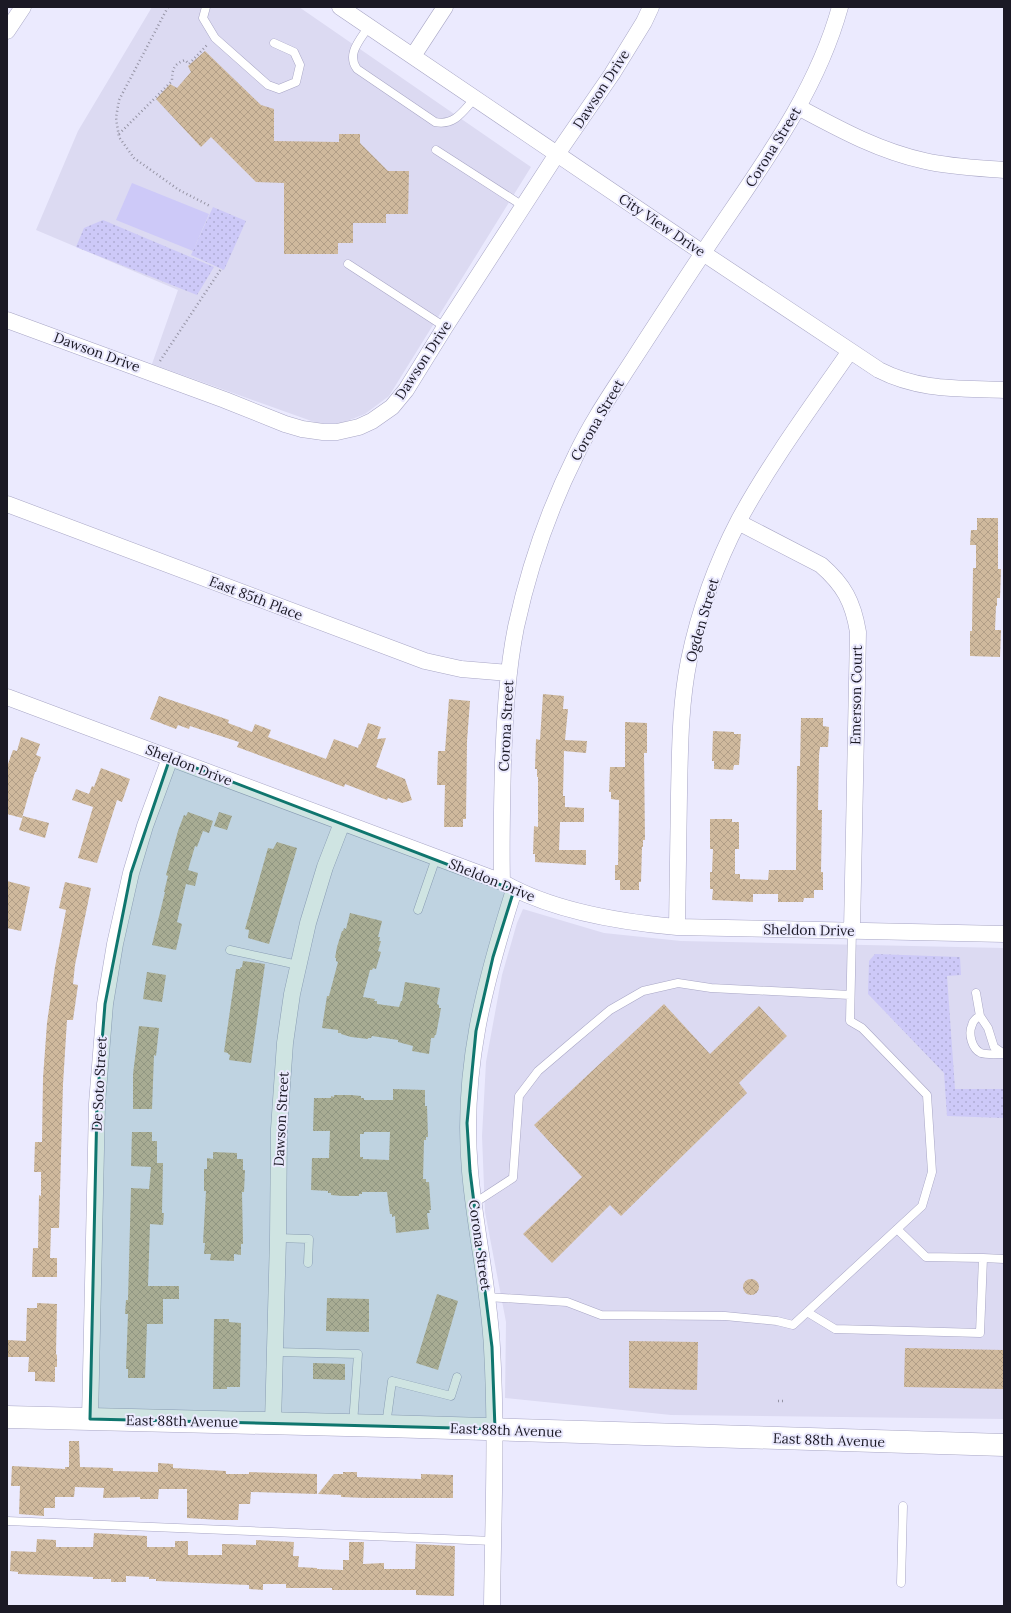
<svg xmlns="http://www.w3.org/2000/svg" width="1011" height="1613" viewBox="0 0 1011 1613" font-family="Lora,serif">
	<style>
		.built { fill: #dcdaf2 }
		.green { fill: url(#green-dots) }
		.pitch { fill: #cdc9f8 }
		.building { fill: url(#building-cross-hatch); fill-rule: evenodd }
		.lines { fill: none; stroke-linecap: round; stroke-linejoin: round }
		.lane-casing { stroke: #a8a6c5; stroke-width: 9 }
		.street-casing { stroke: #a8a6c5; stroke-width: 17 }
		.secondary-casing { stroke: #a8a6c5; stroke-width: 23 }
		.path { stroke: #9593a4; stroke-width: 2.5; stroke-dasharray: 1 3; stroke-linecap: butt }
		.lane { stroke: #fff; stroke-width: 8 }
		.street { stroke: #fff; stroke-width: 16 }
		.secondary { stroke: #fff; stroke-width: 22 }
		.marked { fill: #0f766e; fill-opacity: 0.2; stroke: #0f766e; stroke-width: 3; stroke-linejoin: round }
		.labels { text-anchor: middle; dominant-baseline: central; stroke-width: 4; stroke-linejoin: round; paint-order: stroke }
		.street-label { font-size: 14px; fill: #1b1925; stroke: #ebeafe }
	</style>
	<defs>
		<pattern id="green-dots" width="8" height="8" patternUnits="userSpaceOnUse"><rect width="8" height="8" fill="#cdc9f8"/><path d="M2 2h.1M6 6h.1" fill="none" stroke="#afacd4" stroke-width="1.8" stroke-linecap="round"/></pattern>
		<pattern id="building-cross-hatch" width="8" height="8" patternUnits="userSpaceOnUse"><rect width="8" height="8" fill="#cfb99d"/><path d="M0 0l8 8M0 8l8-8" fill="none" stroke="#b19e87"/></pattern>
	</defs>
	<rect width="100%" height="100%" fill="#ebeafe"/>
	<path class="built" d="M152,7H299L531,167L389,396L365,414L342,423H317L152,364L178,290L36,230L78,131Z
		M523,909L604,933L681,941L1004,948V1419L671,1415L505,1398L506,1322L485,1212L482,1136L486,1062L502,975L517,923Z"/>
	<path class="green" d="M213,207L246,221L224,270L191,255Z
		M103,220L214,267L197,295L76,247L84,228Z
		M875,954L960,957L961,975L947,976L955,1089H1004V1118L947,1116L944,1073L868,994L869,961Z"/>
	<path class="pitch" d="M132,183L209,214L193,251L116,220Z"/>
	<path class="building" d="M205,51L261,105L274,109V141L339,142V134H360V143L388,171H409L408,214H386V223H353V243H338V254H284V183L256,182L211,137L201,147L156,99L170,84L177,88L191,72L188,66Z
		M977,518H998V569H1001L1000,598H997V606H996L995,630H1001L1000,657L970,656V631H972L973,568H976V545H970L971,530H977Z
		M543,694L564,696L563,709H568L565,740L587,741L586,753L564,751L563,796H565V807L584,808V822H560L559,850H586V865L535,862V854H533L534,826L538,827V777H537V769H535L536,739L540,740Z
		M159,696L229,720L228,723L252,732L255,724L271,730L268,737L326,759L334,739L358,748L359,744L360,745L368,723L381,727L377,739L386,738L376,767L405,779L412,800L402,803L388,798L387,800L345,784L344,787L237,747L239,742L190,726L189,729L178,725L176,729L150,719Z
		M449,699L470,701L467,741L466,819H463V827H444L445,785H437L438,751H445Z
		M801,718H823V726L829,727L828,747H820L819,755L818,810H822L821,872H823V890H814V898H804L803,902H778V894H753V902L712,900L713,889H710V872H712L713,849H710V819H732V822H739V849H735V874H740V879L768,880L769,870H796L797,766H800Z
		M625,722L647,723V753H644L645,840H643V847H642L641,882H639V890H620V880H615V865H618L619,800L611,799V792H609L610,767H625Z
		M713,731L734,732V734H741L739,765H734L733,770L714,769V761H712Z
		M21,737L40,744L36,755L41,757L36,772H35L22,818L7,814V767L13,750L17,751Z
		M101,768L130,779L122,802L117,800L97,863L78,858L93,807L72,800L76,789L89,794L92,786L94,787Z
		M188,812L213,821L209,833L203,831L197,847L195,846L188,870L198,873L195,886L186,884L177,922L182,924L176,950L152,945L165,892H164L168,876L166,875L178,831L184,815L186,816Z
		M219,812L232,816L227,830L214,826Z
		M23,816L49,823L45,838L19,830Z
		M277,842L297,848L269,944L248,938L249,930L245,929L268,848L273,849Z
		M7,881L30,887L21,931L7,928Z
		M65,882L91,888L75,965L73,984L78,985L73,1020H67L63,1084L59,1228H51L50,1258H57V1277H32L33,1248H38L39,1195L41,1196V1172H34L35,1142H42L43,1078L47,1023L55,967L66,910L59,908Z
		M350,913L382,921L378,937H380L379,941H381L378,951L381,952L376,969L373,968L372,970H370L363,997L375,999L374,1001H377V1004L399,1007L401,1001H402L405,982L440,988L437,1004L439,1005V1008H441L436,1035H435L434,1038H431L429,1054L412,1051L413,1046L398,1042V1040L372,1036L371,1038H368V1039L351,1037L341,1034V1033H338V1030L322,1028L327,996H329L338,962L336,961V958H335L337,947L342,931H343L344,928L346,929Z
		M243,961L265,964L251,1063L229,1060L230,1055L228,1054V1053L224,1052L236,969H240L241,967H242Z
		M147,972L166,975L162,1002L143,999Z
		M664,1004L710,1054L759,1006L787,1036L739,1083L747,1093L621,1216L610,1205L552,1263L523,1234L582,1177L534,1125Z
		M139,1026L159,1028L156,1056L154,1055L152,1109H133V1074Z
		M393,1089L425,1090V1106H427L428,1137H426V1140H424L423,1179H426V1182H429L431,1210H429L430,1213H427L429,1229L396,1233L395,1216L392,1217V1214H390L387,1192H362V1194H359V1196H342L331,1195V1193H328V1191L311,1190L312,1158H329V1156L330,1131H313L314,1098H331V1096L334,1097V1095H351L361,1096V1098H364V1100H393ZM364,1132H390L389,1160L363,1159V1157H360V1134H364Z
		M132,1132H152V1141H157V1163H163L162,1213H164L163,1225L150,1224L148,1286H179V1299H163V1324H147L145,1378H128V1369H126L128,1314H125L126,1300H128L131,1188L149,1189L151,1167L131,1166Z
		M213,1152L237,1153V1159H243V1170H245L244,1192H242L243,1244H241V1255L234,1254V1261L210,1260L211,1254H204L205,1243H203L206,1191H204V1169H207V1158L213,1159Z
		M743 1287a8 8 0 1 1 16 0a8 8 0 1 1-16 0Z
		M437,1294L458,1301L438,1370L416,1363Z
		M327,1298L369,1299V1332L326,1331Z
		M37,1303L57,1304L56,1354L57,1355V1367H55V1382L35,1381V1372H28L29,1357H7V1340L26,1341L27,1308H37Z
		M214,1319H229V1322L241,1323L240,1387H227V1389H213Z
		M629,1341L698,1342L697,1390L629,1388Z
		M905,1348L1004,1350V1389L904,1387Z
		M313,1363L345,1364V1380L313,1379Z
		M69,1441H79L80,1467L113,1468V1471L158,1472V1463L173,1464V1468L226,1471V1474H249V1472L317,1474V1494L251,1492L250,1504H239L238,1520H220L187,1518V1489H159L158,1499H140V1497L103,1498L104,1488L75,1487L74,1497H55V1508H44V1516L19,1514L20,1486H11L12,1466L65,1469V1467H69Z
		M343,1472H357V1477L421,1479V1474L453,1475V1498H366L341,1497V1495L318,1494L334,1474H343Z
		M94,1533L147,1536V1547H175V1541H188V1555H222V1544L256,1545V1540L294,1542L293,1556H299L298,1567L317,1568V1569L343,1570V1560H349V1542H364L363,1564L384,1563V1569H415L416,1544L455,1546L454,1596L416,1595V1590H332V1588H286V1584H263V1590L249,1589V1585L156,1581V1579H149V1577L126,1576V1582H111V1579H93V1577L18,1574V1572L10,1571L11,1551L36,1552L37,1539L56,1540V1547H93Z"/>
	<g class="lines">
		<defs>
			<path id="lane" d="M206,7L203,18L215,38L268,85L279,89L296,82L300,65L294,52L274,43
				M369,26C360,40 346,54 357,69L435,122C455,126 463,111 475,98
				M436,150L523,206
				M348,264L445,327
				M418,910L436,858
				M230,950L298,965
				M976,993L980,1016L988,1028L994,1047L1004,1054
				M980,1016C976,1018 973,1021 972,1025C968,1034 972,1049 981,1053C987,1055 997,1054 1004,1054
				M473,1204L513,1178L519,1096L538,1071L572,1042L610,1010L643,991L678,983L711,988L850,995
				M278,1238L309,1239L308,1263
				M983,1258L1004,1259
				M487,1297L567,1302L601,1315L725,1316L777,1321L793,1325L922,1206L932,1172L927,1095L862,1028L850,1021L852,930
				M807,1312L835,1329L980,1333L983,1258L926,1257L897,1229
				M275,1352L358,1354L353,1424
				M386,1425L392,1381L451,1396L457,1377
				M7,1521L493,1541
				M901,1583L903,1506"/>
			<path id="street" d="M340,7L703,253L879,370C920,391 959,388 1004,390
				M7,31L23,7
				M413,56L445,7
				M798,107C839,129 879,151 925,161C951,167 978,168 1004,170
				M7,320L225,400L285,424L302,429L323,432H337L359,427L372,421L392,407L406,390L445,327L557,154L612,74L644,22L651,7
				M7,504L425,661L461,669L509,673
				M738,522L821,565C844,585 853,602 858,632L852,930
				M7,697L502,882C552,911 620,922 677,927L1004,934
				M502,882C501,842 502,802 503,762C505,717 507,672 516,627C529,567 549,509 576,455C592,421 613,391 633,360C655,326 677,292 699,259C752,178 814,101 840,7
				M677,927C678,883 678,838 679,794C680,749 680,704 689,660C699,612 716,564 739,520C771,461 812,406 850,351
				M90,1419L97,1104L105,1004L115,944L131,873L145,826L170,758
				M273,1423L278,1238L279,1129L285,1043L292,994L308,923L325,867L342,823
				M492,1606C493,1520 497,1434 492,1348C489,1288 475,1230 470,1171C461,1070 484,985 514,890"/>
			<path id="secondary" d="M7,1417L386,1426L1004,1445"/>
		</defs>
		<use href="#lane" class="lane-casing"/>
		<use href="#street" class="street-casing"/>
		<use href="#secondary" class="secondary-casing"/>
		<path class="path" d="M168,7L119,100L116,118L119,137L134,158L179,190L210,206
			M119,134L172,81C172,69 174,64 185,60L189,64L207,45
			M160,361L221,269
			M778,1401H786"/>
		<use href="#lane" class="lane"/>
		<use href="#street" class="street"/>
		<use href="#secondary" class="secondary"/>
	</g>
	<path class="marked" d="M170,758L514,890L493,957L476,1031L467,1123L470,1171L492,1347L495,1429L90,1419L97,1104L105,1004L131,873Z"/>
	<g class="labels">
		<g class="street-label">
			<text transform="translate(601 89) rotate(-57)">Dawson Drive</text>
			<text transform="translate(773 147) rotate(-58)">Corona Street</text>
			<text transform="translate(662 225) rotate(34)">City View Drive</text>
			<text transform="translate(97 352) rotate(20)">Dawson Drive</text>
			<text transform="translate(423 360) rotate(-57)">Dawson Drive</text>
			<text transform="translate(597 420) rotate(-60)">Corona Street</text>
			<text transform="translate(256 598) rotate(21)">East 85th Place</text>
			<text transform="translate(702 620) rotate(-74)">Ogden Street</text>
			<text transform="translate(856 695) rotate(-89)">Emerson Court</text>
			<text transform="translate(506 726) rotate(-87)">Corona Street</text>
			<text transform="translate(189 765) rotate(21)">Sheldon Drive</text>
			<text transform="translate(492 880) rotate(22)">Sheldon Drive</text>
			<text transform="translate(809 930) rotate(1)">Sheldon Drive</text>
			<text transform="translate(99 1084) rotate(-87)">De Soto Street</text>
			<text transform="translate(281 1119) rotate(-87)">Dawson Street</text>
			<text transform="translate(480 1245) rotate(82)">Corona Street</text>
			<text transform="translate(182 1421) rotate(1)">East 88th Avenue</text>
			<text transform="translate(506 1430) rotate(2)">East 88th Avenue</text>
			<text transform="translate(829 1440) rotate(2)">East 88th Avenue</text>
		</g>
	</g>
	<rect width="1011" height="1613" fill="none" stroke="#1b1925" stroke-width="16"/>
</svg>
